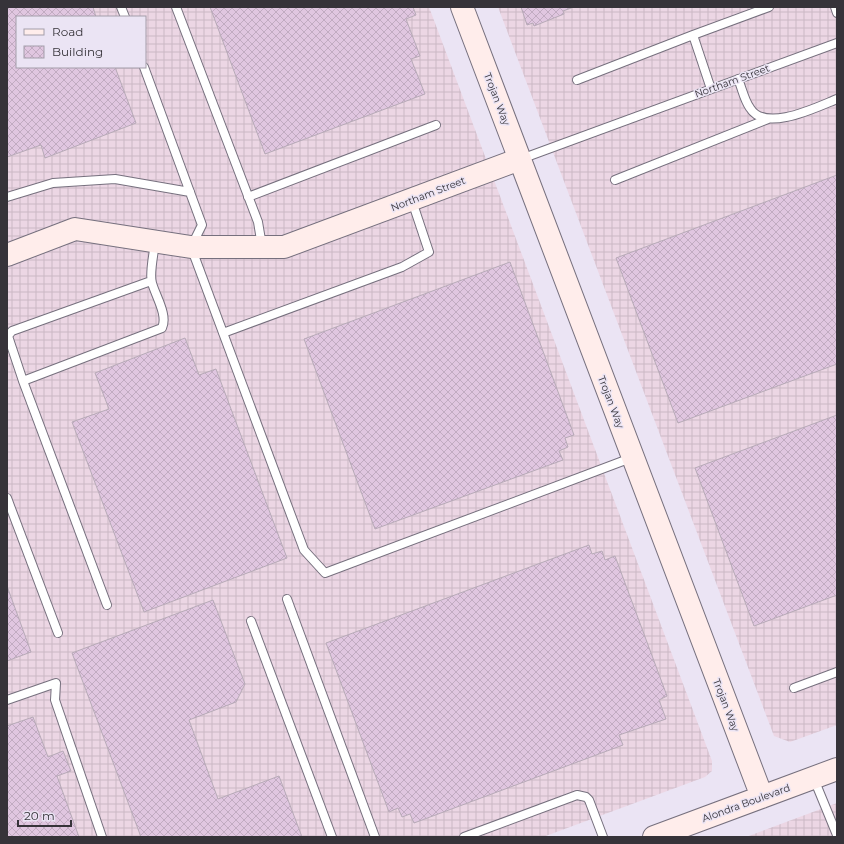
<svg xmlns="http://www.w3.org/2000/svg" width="844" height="844" viewBox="0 0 844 844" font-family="Montserrat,sans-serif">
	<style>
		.industrial { fill: url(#industrial-grid); fill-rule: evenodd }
		.building { fill: url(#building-cross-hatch); stroke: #b7aab7 }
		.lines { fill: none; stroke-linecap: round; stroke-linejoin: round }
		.lane-casing { stroke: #76707e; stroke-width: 10 }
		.secondary-casing { stroke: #76707e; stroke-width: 24 }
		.lane { stroke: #fff; stroke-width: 8 }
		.secondary { stroke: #ffedeb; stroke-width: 22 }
		.labels { text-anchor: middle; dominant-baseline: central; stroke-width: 3; stroke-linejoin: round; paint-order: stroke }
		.street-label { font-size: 10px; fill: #363339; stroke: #ebe4f4 }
	</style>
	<defs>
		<pattern id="industrial-grid" width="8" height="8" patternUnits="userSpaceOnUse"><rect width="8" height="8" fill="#ecd6e4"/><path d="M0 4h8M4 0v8" fill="none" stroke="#cbb8c4"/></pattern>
		<pattern id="building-cross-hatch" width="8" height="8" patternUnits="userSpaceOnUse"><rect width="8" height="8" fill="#e0c6e0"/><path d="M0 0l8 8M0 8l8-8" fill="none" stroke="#c1abc1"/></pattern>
	</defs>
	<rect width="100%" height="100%" fill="#ebe4f4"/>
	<path class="industrial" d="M7,7H429L712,761V771L705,777L543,837H7ZM17,17H145V67H17Z
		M498,7H837V725L790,742L774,736Z
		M837,803V837H746Z"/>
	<path class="building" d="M7,7H93L96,17H17V67H115L136,123L45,158L41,145L7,157Z
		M210,7H413L416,15L406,19L420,56L411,59L425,94L265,154Z
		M521,7H574L563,11L564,14L534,26L533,23L527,25Z
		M837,175V364L678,423L616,258Z
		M510,262L574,435L565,438L568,447L559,451L563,460L375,529L304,339Z
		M185,338L199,375L216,369L287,558L144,612L72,422L109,409L95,373Z
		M837,415V595L754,626L695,468Z
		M589,545L592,554L602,551L605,560L615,556L667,696L659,700L666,719L619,735L623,745L414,823L410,814L402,817L398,808L389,812L326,643Z
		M7,586L31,652L7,661Z
		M213,600L245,684L236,702L189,720L218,799L279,776L302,837H141L72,653Z
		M33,717L48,757L63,751L71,771L57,776L79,837H7V726Z"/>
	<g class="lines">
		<defs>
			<path id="lane" d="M121,7L125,17
				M176,7L258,222L262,246
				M835,7L837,13
				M144,67L202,225L191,247L304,550L325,573L631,458
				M738,79C742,88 744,100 750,108C765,133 817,107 837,99
				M577,80L693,35
				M711,89L693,35L769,7
				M521,159L837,43
				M615,180L768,119
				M7,197L53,183L115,179L190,192
				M248,197L436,125
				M223,333L402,267L429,252L412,201
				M23,381L8,336L12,331L151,281
				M7,498L58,633
				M287,599L375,837
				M107,605L23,381L162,328C168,315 156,297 152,283C149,274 154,253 155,242
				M251,621L332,837
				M794,688L837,672
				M7,700L56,683L55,700L102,837
				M814,779L837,835
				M464,837L577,795L586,797L589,800L603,837"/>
			<path id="secondary" d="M462,7L762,797
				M7,255L75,229L191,247H284L520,159
				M654,837L837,769"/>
		</defs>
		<use href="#lane" class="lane-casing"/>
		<use href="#secondary" class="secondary-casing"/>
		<use href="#lane" class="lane"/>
		<use href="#secondary" class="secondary"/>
	</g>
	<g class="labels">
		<g class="street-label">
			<text transform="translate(732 81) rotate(-20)">Northam Street</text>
			<text transform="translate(497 99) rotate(69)">Trojan Way</text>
			<text transform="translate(428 194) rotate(-21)">Northam Street</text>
			<text transform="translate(611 402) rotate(69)">Trojan Way</text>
			<text transform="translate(726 705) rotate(69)">Trojan Way</text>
			<text transform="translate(746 803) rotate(-20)">Alondra Boulevard</text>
		</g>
	</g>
	<rect width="844" height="844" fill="none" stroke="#363339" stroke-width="16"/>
	<rect x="16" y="16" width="130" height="52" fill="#ebe4f4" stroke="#a39da9"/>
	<rect x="24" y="29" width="20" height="6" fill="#ffedeb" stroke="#a39da9"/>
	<text x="52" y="36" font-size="12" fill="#363339">Road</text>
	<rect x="24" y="46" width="20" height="12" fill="url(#building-cross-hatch)" stroke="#a39da9"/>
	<text x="52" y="56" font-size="12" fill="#363339">Building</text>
	<path d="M18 820v6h53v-6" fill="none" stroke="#363339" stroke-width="2"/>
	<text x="24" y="820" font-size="12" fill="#363339" stroke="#ebe4f4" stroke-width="3" paint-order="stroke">20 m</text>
</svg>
